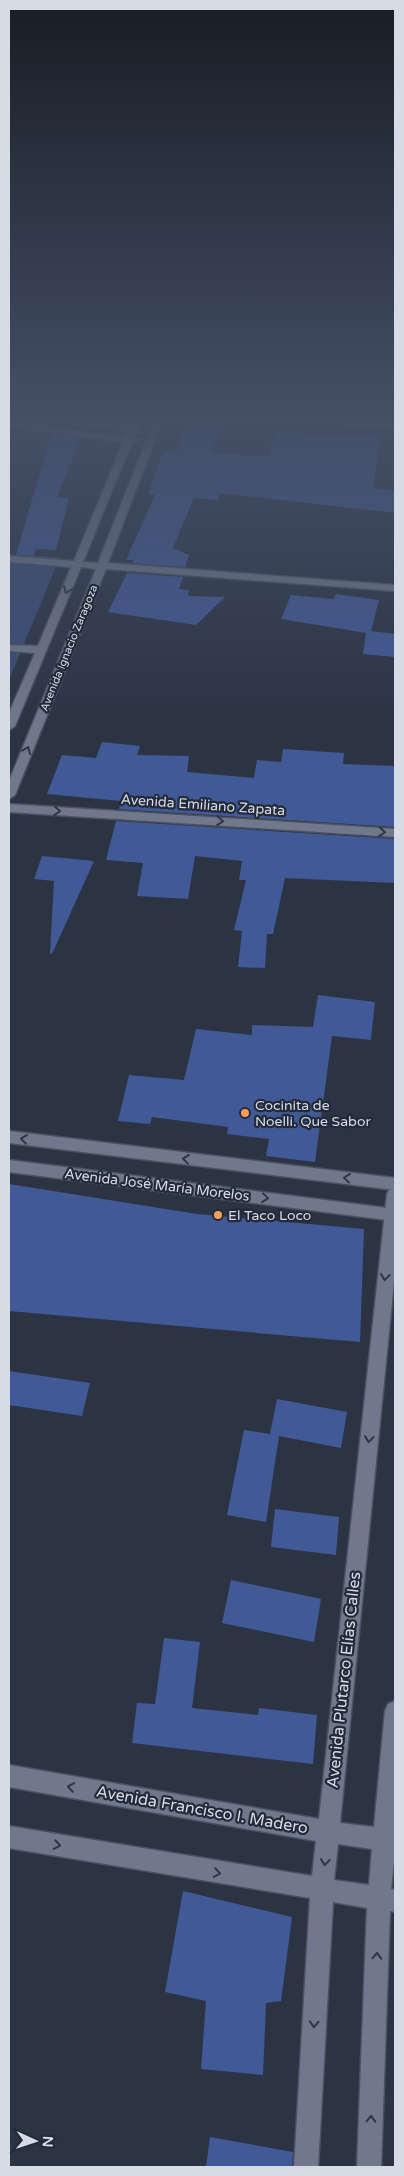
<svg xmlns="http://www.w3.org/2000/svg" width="404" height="2176" viewBox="0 0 404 2176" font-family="'Varela Round',sans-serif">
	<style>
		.green { fill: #3b4d78 }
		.building { fill: #415996 }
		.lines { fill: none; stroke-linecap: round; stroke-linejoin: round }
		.street-casing { stroke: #4b515f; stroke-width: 3 }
		.secondary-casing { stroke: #4b515f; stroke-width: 3 }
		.street { fill: #70788b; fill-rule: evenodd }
		.secondary { fill: #70788b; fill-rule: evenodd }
		.oneway { stroke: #2f3645 }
		.poi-dot { fill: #ff9b5b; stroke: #232a39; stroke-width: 2 }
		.labels { text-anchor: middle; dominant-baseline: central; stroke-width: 4.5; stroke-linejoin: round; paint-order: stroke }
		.far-street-label { font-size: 11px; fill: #d7dbe6; stroke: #232a39 }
		.street-label { font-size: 14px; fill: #d7dbe6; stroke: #232a39 }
		.poi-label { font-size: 14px; fill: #d7dbe6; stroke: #232a39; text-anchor: start }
		.near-street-label { font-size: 16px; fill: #d7dbe6; stroke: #232a39 }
	</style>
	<rect width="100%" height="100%" fill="#2c3444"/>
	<path class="green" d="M9,555L60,557L9,680Z"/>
	<path class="building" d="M185,424L221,427L211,453L269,457L275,432L355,437L356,434L381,436L373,488L395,491V513L220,493L218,500L194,498L173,548L189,555L185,567L132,563L133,560H126L155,495L148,494L163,452L177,451Z
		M51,434L81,438L57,497L69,498L56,550L36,549L34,556L16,555Z
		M127,573L183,577L179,589L189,590L188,596L225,597L196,625L108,612Z
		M336,594L379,600L371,631L395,634V657L363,654L366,633L281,619L291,595L334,599Z
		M102,742L140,746L137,755L189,756L187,772L254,778L257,760L281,762L283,749L344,753L343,764L395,766V827L119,809L121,801L47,794L62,755L96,758Z
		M116,821L395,839V883L285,878L273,934H267L265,968L238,967L242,931L234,930L246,880H239L242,861L195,856L188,899L137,896L143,863L106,860Z
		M42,856L94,861L52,954L50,953L54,881L34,879Z
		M318,995L375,1002L371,1040L332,1036L315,1162L266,1156L269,1139L227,1134L228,1127L152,1117L150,1124L118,1121L129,1075L184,1080L196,1029L252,1035V1025L313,1027Z
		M9,1184L197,1214L364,1229L360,1342L9,1311Z
		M9,1371L90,1383L82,1416L9,1405Z
		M277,1399L347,1412L341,1448L279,1436L266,1522L227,1515L244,1430L270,1434Z
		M275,1509L339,1517L336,1555L271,1547Z
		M231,1580L321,1599L314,1642L222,1623Z
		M164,1638L200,1642L192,1708L258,1715L259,1708L317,1715L313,1764L132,1743L137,1703L155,1704Z
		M183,1891L292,1917L281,2001L266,2003L263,2075L201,2069L206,2001L165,1992Z
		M210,2137L293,2152L292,2167H206Z"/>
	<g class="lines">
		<defs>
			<path id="street" d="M134,416H142L138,428L145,432L141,435L136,433L134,437L141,439L132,442L83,562L98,563L156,416H164L108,563L395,585V591L106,569L15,795L9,799V781L96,569L81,567L15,726L9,730V713L35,653L9,651V645L38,646L71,567L9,562V556L74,561L123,442L9,427V421L125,437L127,431L55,423L51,420L55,417L129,426Z
				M219,416H266L395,422V428L223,419Z
				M9,804L395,829V837L9,812Z
				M395,1188V1271L340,1823L374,1827L385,1711L388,1704L395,1701V1852L391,1889L395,1890V1912L390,1911L381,2167H357L367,1908L333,1902L318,2167H294L310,1898L9,1848V1826L312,1876L316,1841L9,1787V1765L319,1819L387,1194L389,1190ZM338,1844L372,1849L369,1885L334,1880Z"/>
			<path id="secondary" d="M9,1131L395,1178V1190L9,1143Z
				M9,1160L395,1209V1221L9,1172Z"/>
		</defs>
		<use href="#street" class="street-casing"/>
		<use href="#secondary" class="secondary-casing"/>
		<use href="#street" class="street"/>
		<use href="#secondary" class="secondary"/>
	</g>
	<defs><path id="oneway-chevron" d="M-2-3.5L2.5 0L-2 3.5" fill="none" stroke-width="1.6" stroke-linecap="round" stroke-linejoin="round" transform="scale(1.25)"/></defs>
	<g class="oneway">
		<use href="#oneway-chevron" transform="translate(67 590) rotate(113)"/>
		<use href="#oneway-chevron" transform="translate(27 750) rotate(-67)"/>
		<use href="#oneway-chevron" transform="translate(57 811) rotate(4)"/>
		<use href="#oneway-chevron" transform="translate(220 821) rotate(4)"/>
		<use href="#oneway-chevron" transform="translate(382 832) rotate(4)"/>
		<use href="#oneway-chevron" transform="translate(24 1139) rotate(-173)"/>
		<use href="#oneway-chevron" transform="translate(186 1159) rotate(-173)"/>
		<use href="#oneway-chevron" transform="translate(347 1178) rotate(-173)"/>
		<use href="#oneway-chevron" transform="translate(265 1198) rotate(7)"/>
		<use href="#oneway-chevron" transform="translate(385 1277) rotate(96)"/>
		<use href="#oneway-chevron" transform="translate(369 1439) rotate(96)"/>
		<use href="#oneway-chevron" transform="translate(71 1787) rotate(-170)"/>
		<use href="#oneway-chevron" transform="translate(57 1845) rotate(10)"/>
		<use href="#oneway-chevron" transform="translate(325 1862) rotate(96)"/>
		<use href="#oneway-chevron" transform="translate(217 1873) rotate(10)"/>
		<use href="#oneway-chevron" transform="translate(377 1956) rotate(-88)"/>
		<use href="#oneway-chevron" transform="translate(314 2024) rotate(93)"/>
		<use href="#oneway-chevron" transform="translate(371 2119) rotate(-88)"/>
	</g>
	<linearGradient id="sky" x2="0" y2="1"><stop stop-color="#181d25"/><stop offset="0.58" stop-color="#455067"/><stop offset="1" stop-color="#455067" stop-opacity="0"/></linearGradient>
	<rect width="404" height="720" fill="url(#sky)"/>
	<g class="poi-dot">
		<circle cx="245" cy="1113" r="5"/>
		<circle cx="218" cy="1215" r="5"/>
	</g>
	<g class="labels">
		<g class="far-street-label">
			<text transform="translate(69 648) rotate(-68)">Avenida Ignacio Zaragoza</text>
		</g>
		<g class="street-label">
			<text transform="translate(203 805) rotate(4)">Avenida Emiliano Zapata</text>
			<text transform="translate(157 1185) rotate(7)">Avenida José María Morelos</text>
		</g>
		<g class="poi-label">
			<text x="255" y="1105">Cocinita de<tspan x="255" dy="16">Noelli. Que Sabor</tspan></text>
			<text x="228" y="1215">El Taco Loco</text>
		</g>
		<g class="near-street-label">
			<text transform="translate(344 1680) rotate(-84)">Avenida Plutarco Elías Calles</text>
			<text transform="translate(202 1810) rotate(10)">Avenida Francisco I. Madero</text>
		</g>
	</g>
	<rect width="404" height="2176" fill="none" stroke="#d7dbe6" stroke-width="20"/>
	<g transform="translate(35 2141) rotate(93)" stroke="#232a39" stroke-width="4" paint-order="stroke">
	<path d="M0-4L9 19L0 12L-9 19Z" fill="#d7dbe6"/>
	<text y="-8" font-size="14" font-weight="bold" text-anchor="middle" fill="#d7dbe6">N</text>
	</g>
</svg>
